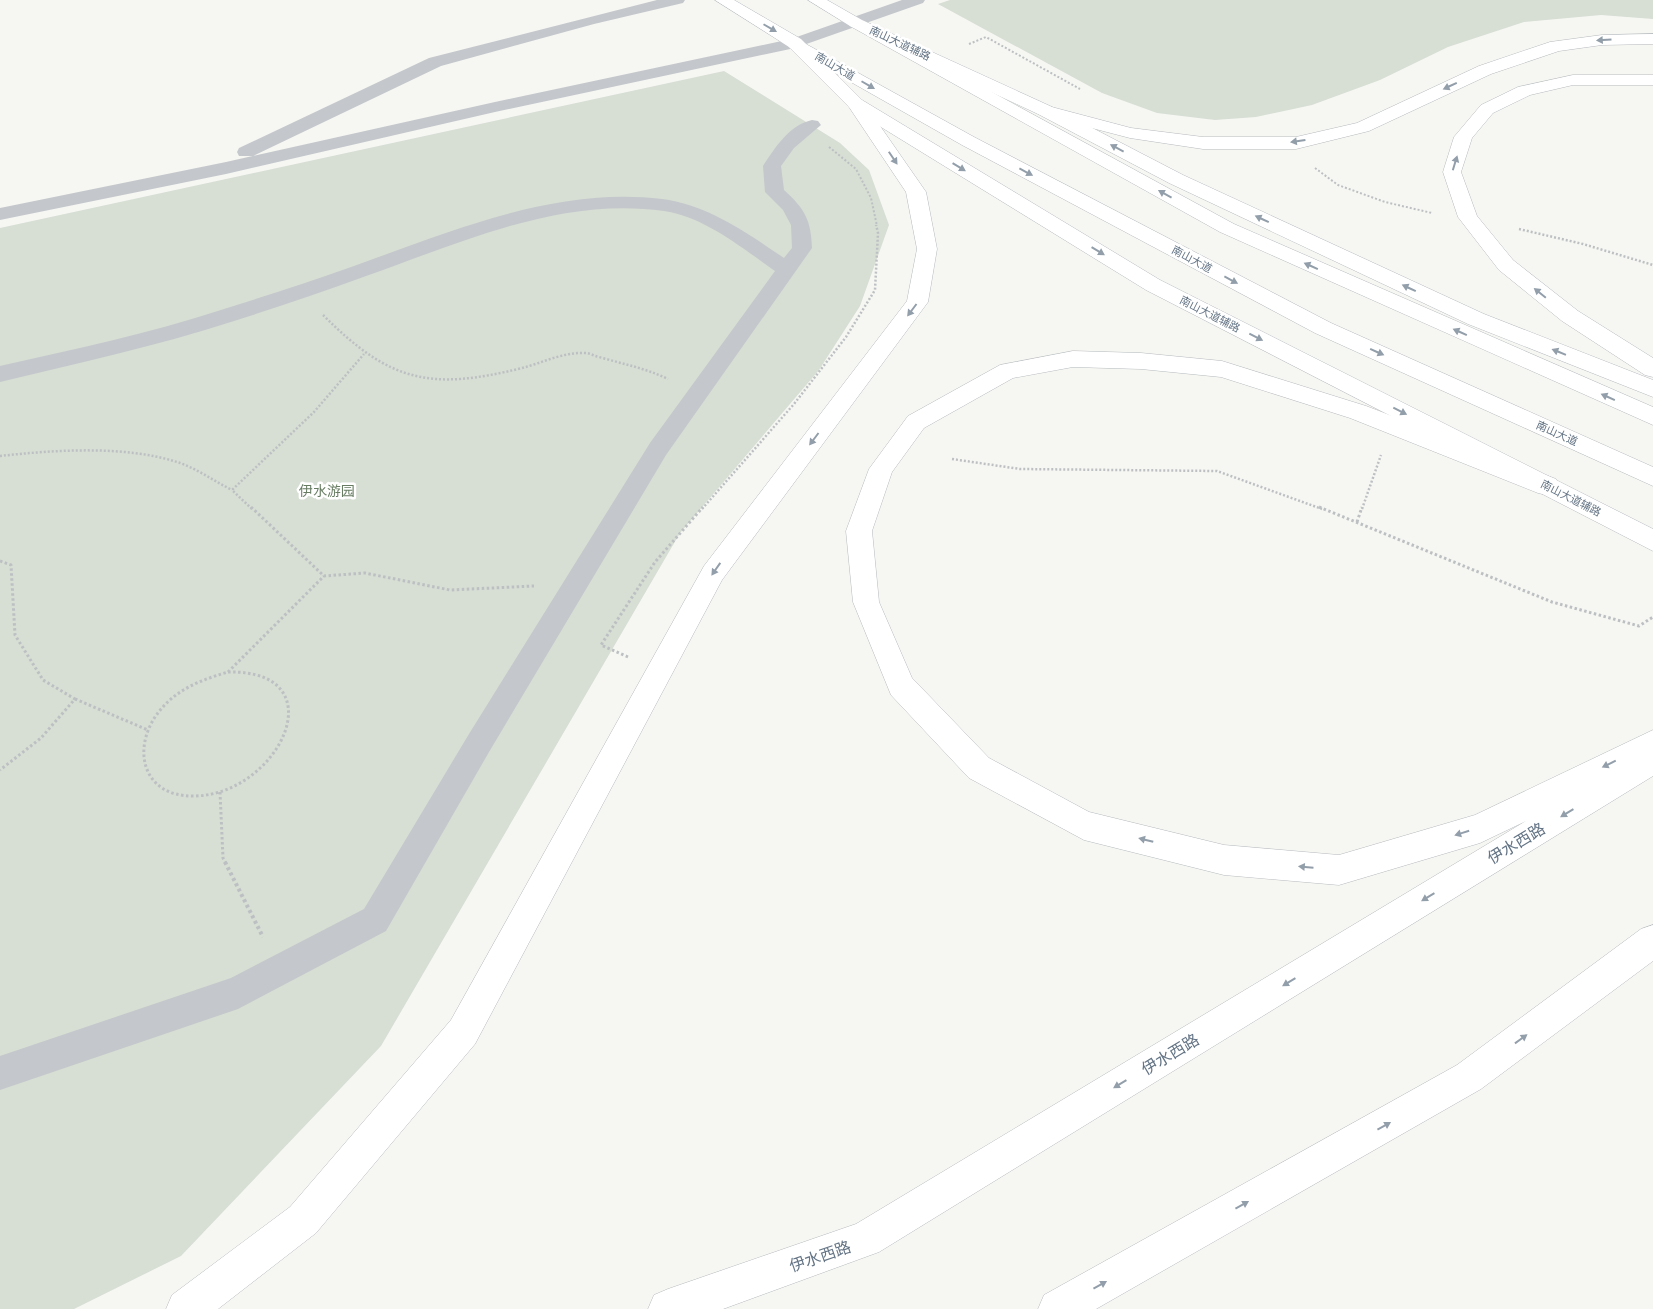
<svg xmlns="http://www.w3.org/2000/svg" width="1653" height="1309" viewBox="0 0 1653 1309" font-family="'Archivo Narrow','Noto Sans SC',sans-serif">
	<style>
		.green { fill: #d7ded4 }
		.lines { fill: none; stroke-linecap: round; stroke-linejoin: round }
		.major-casing { stroke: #b7bbbf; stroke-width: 1 }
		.highway-casing { stroke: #b6babd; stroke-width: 1 }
		.path-far3 { stroke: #bdc0c2; stroke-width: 2; stroke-dasharray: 2 2; stroke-linecap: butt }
		.path-far2 { stroke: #bdc0c2; stroke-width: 2.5; stroke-dasharray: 2 2; stroke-linecap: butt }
		.path-far1 { stroke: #bdc0c2; stroke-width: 3; stroke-dasharray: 2.5 2.5; stroke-linecap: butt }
		.path { stroke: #bdc0c2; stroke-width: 4; stroke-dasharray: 3 3; stroke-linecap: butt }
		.minor { fill: #c4c7cb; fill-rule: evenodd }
		.major { fill: #fff; fill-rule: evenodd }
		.highway { fill: #fff; fill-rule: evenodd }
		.oneway { fill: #929eaa }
		.labels { text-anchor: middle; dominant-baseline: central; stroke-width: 5; stroke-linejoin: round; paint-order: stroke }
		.far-street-label { font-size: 11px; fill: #647485; stroke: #fff }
		.park-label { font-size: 14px; fill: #677c63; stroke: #fff }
		.near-street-label { font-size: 16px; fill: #647485; stroke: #fff }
	</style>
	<rect width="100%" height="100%" fill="#f6f7f3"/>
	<path class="green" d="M950,0H1653V19L1601,15L1524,22L1448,47L1380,80L1312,105L1256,117L1215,120L1157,113L1102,93L938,4Z
		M724,71L840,143L869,170L889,225L860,306L819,370L680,533L381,1046L181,1256L74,1309H0V228Z"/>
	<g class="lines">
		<defs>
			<path id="major" d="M715,0H734L801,39L862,100L1160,280L1653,529V551L1146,290L850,108L789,47Z
				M808,0H827L862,20L1050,106L1183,175L1484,314L1653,380V397L1468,324L1169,183L1038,114L850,26Z"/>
			<path id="highway" d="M856,18L1234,224L1653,407V425L1220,232L850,26L848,23L850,20Z
				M1653,34V44L1602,45L1559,51L1491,74L1369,131L1296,149H1203L1130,138L1038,114L1035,110L1038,106L1044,105L1131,128L1203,137H1296L1357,123L1479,66L1550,42L1602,35Z
				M795,38L974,137L1331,323L1653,467V486L1315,333L962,145L789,47L787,43L789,39Z
				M1573,75H1653V85H1573L1530,95L1493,113L1472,138L1461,172L1477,216L1513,260L1578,311L1653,358V377L1645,375L1562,321L1499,270L1458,217L1443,172L1454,137L1481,105L1518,87Z
				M856,99L862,100L926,192L937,249L928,302L722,580L475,1044L316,1233L218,1309H166L172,1295L290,1207L451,1020L704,566L907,301L917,249L906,192L847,104L850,100Z
				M1073,351L1141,353L1222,361L1366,406L1556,479L1559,486L1556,493L1547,495L1538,493L1350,418L1221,377L1141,369L1073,367L1013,378L924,428L892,472L872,531L879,602L912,678L989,758L1089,812L1224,845L1339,855L1475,815L1653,730V776L879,1252L723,1309H648L654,1295L668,1289L856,1224L1526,821L1480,843L1339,885L1224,875L1084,840L969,778L891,695L853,602L846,531L869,469L908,416L1000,365Z
				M1653,925V961L1481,1089L1096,1309H1038L1044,1295L1457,1065L1641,929Z"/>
		</defs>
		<use href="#major" class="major-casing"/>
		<use href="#highway" class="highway-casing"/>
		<path class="path-far3" d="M969,44L986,37L1080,89
			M829,147L856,169L871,198L877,226
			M1315,168L1338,185L1385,202L1432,213"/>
		<path class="path-far2" d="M1519,229L1583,244L1653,265
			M323,315C390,382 430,391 522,368C542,363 563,352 585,353C590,353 594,356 599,357C623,364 645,368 668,379
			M0,456C54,450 124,445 177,462C196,468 214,481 232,490
			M952,459L1020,469L1217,471L1322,509
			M252,509L232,490L314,412L364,354
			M702,509L794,404L846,337L875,290L878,233L876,225
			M1362,509L1381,455"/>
		<path class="path-far1" d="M251,507L324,576L365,573L450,590L534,586
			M1319,507L1552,602L1639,626L1653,617
			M1357,522L1362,507
			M0,561L11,565L15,635L43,680L75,699L41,738L0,770
			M628,657L601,645L655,562L703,507
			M228,672C339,670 279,795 194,796C140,797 130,744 162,708C179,688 204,679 228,672Z
			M228,672L324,576
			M75,699L148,730
			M220,792L223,858L226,864"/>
		<path class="path" d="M225,862L263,937"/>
		<path class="minor" d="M657,0H685L683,3L594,24L441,66L253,156H239L237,152L239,148L429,58Z
			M902,0H925L923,3L795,48L495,112L226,174L0,220V208L226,162L495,102L791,39Z
			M812,120L818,121L821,125L794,148L781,166L784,190C805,209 811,220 812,248L666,455L489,752L386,931L238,1009L0,1090V1056L231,978L364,909L469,734L650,443L775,271C742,248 705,217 664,211C561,196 460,243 366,276C323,292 278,307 234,321C157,346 78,363 0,382V366C74,349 148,334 221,310C265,296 310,282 354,266C452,231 556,186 662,199C708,205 747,233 784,258L792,248L791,225L783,210L765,192L763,166C775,148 789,125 812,120Z"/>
		<use href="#major" class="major"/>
		<use href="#highway" class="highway"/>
	</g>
	<defs><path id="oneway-solid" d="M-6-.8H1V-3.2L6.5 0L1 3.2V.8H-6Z" transform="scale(1.25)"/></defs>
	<g class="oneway">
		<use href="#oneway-solid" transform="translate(770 28) rotate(30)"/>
		<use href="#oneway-solid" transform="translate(1604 40) rotate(176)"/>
		<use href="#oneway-solid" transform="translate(868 85) rotate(30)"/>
		<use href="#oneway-solid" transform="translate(1450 86) rotate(155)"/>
		<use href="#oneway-solid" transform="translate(1298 141) rotate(172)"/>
		<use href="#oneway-solid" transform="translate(1117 148) rotate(-152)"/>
		<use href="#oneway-solid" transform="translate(893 158) rotate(56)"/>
		<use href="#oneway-solid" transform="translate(1455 163) rotate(-73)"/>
		<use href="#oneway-solid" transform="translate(959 167) rotate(31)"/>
		<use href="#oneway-solid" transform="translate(1026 172) rotate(28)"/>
		<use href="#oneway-solid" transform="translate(1165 194) rotate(-151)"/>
		<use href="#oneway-solid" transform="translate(1262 219) rotate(-155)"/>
		<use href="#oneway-solid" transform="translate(1098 251) rotate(31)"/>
		<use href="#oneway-solid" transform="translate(1311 266) rotate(-156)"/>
		<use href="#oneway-solid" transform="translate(1231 280) rotate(28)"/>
		<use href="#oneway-solid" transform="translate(1409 288) rotate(-155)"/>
		<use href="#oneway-solid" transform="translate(1540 293) rotate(-141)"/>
		<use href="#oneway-solid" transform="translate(912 310) rotate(127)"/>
		<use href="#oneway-solid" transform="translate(1460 332) rotate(-156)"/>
		<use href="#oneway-solid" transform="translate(1256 337) rotate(27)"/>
		<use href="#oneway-solid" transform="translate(1377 352) rotate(24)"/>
		<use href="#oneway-solid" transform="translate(1559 352) rotate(-158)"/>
		<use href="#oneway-solid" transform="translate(1608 397) rotate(-156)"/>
		<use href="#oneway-solid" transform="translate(1400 411) rotate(27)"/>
		<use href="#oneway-solid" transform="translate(814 439) rotate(127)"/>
		<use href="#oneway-solid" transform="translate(716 569) rotate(125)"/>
		<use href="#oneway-solid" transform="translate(1609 764) rotate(154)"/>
		<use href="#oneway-solid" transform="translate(1567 813) rotate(149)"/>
		<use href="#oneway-solid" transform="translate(1462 833) rotate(163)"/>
		<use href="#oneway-solid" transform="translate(1146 840) rotate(-166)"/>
		<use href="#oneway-solid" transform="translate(1306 867) rotate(-175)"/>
		<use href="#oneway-solid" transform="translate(1428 897) rotate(149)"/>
		<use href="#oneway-solid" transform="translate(1289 982) rotate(149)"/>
		<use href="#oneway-solid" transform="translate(1521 1039) rotate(-36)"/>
		<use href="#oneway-solid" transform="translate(1120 1084) rotate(149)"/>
		<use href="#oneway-solid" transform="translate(1384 1126) rotate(-29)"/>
		<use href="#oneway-solid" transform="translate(1242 1205) rotate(-29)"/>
		<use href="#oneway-solid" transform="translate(1100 1285) rotate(-29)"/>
	</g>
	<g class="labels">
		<g class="far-street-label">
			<text transform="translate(900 43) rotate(25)">南山大道辅路</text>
			<text transform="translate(835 66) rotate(30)">南山大道</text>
			<text transform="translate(1192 259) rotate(28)">南山大道</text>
			<text transform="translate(1210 314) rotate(27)">南山大道辅路</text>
			<text transform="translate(1557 433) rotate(24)">南山大道</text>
			<text transform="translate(1571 498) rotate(27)">南山大道辅路</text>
		</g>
		<g class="park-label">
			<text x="327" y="491">伊水游园</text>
		</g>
		<g class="near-street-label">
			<text transform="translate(1516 843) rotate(-31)">伊水西路</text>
			<text transform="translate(1170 1054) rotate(-31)">伊水西路</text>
			<text transform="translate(820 1256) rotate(-19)">伊水西路</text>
		</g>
	</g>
</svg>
